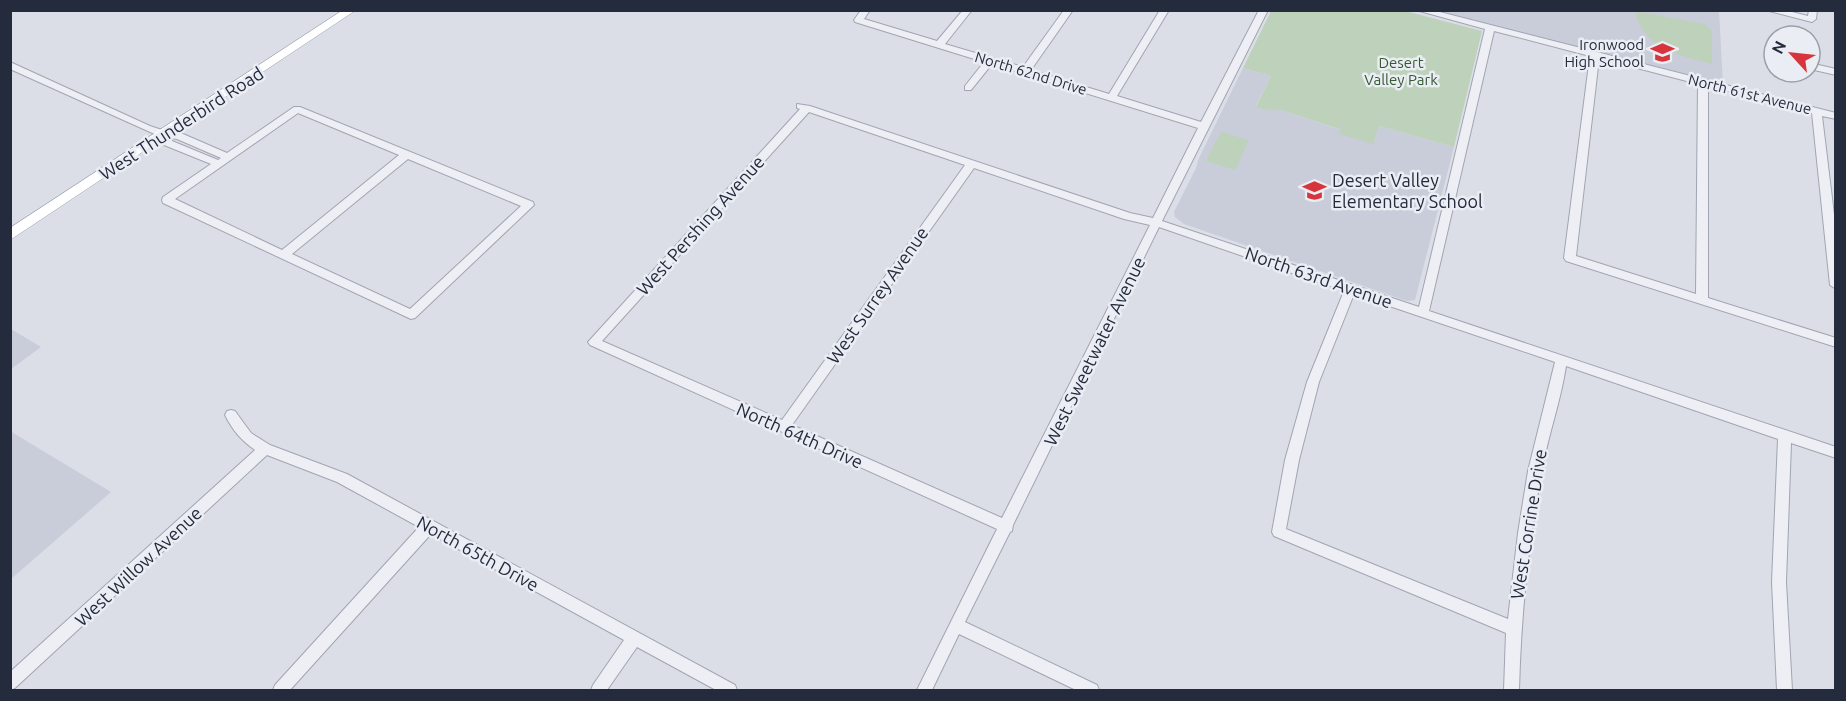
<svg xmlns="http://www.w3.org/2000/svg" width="1846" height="701" viewBox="0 0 1846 701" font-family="Ubuntu,sans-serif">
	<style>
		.built { fill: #c8cdd9 }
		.green { fill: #bed1bb }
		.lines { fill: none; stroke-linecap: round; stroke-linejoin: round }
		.minor-casing { stroke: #a0a5b1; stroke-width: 2 }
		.major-casing { stroke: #99a1b3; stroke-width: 1 }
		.minor { fill: #edeff5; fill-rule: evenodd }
		.major { fill: #fff; fill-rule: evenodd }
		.labels { text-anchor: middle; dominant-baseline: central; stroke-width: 5; stroke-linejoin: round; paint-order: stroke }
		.far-poi-label { font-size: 15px; fill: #242b3d; stroke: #eaedf4; text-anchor: end }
		.far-park-label { font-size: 15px; fill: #345a30; stroke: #eaedf4 }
		.far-street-label { font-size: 15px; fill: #242b3d; stroke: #eaedf4 }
		.street-label { font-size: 18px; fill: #242b3d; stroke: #eaedf4 }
		.poi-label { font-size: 18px; fill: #242b3d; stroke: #eaedf4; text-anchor: start }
	</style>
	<rect width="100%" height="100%" fill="#dbdee7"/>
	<path class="built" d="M1440,11H1719L1723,84L1480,23Z
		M1243,68L1271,76L1256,106L1268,110H1281L1338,129L1342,121L1376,131L1379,126L1454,147L1415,300L1407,301L1184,224L1175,217L1174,212L1196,168L1199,158Z
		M11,329L41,347L11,369Z
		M10,431L111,492L11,579H10Z"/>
	<path class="green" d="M1271,11H1405L1482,31L1454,147L1379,126L1373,144L1339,134L1343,122L1339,129L1281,110H1268L1256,107L1271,76L1243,68Z
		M1635,11L1704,24L1712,31V64C1683,57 1640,46 1635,11Z
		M1221,132L1249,140L1235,170L1206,161Z"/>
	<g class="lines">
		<defs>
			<path id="minor" d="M861,10H870L864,19L937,41L963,10H972L945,44L1023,67L1064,10H1073L1031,70L1109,94L1160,10H1169L1117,96L1201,122L1259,10H1268L1162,221L1419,307L1485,29L1416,10H1432L1836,113V119L1822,116L1836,231V289L1830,285L1812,113L1708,86V298L1836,338V347L1566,261L1564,258L1590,56L1494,31L1429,311L1836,447V458L1791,443L1786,582L1792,690H1777L1772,582L1778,439L1566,366C1561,401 1548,435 1542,470C1528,543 1521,616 1519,690H1504L1506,633L1274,536L1272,532L1285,460L1307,382L1344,291L1159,227L1013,525L1012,531L1010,532L965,622L1097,685L1099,690H1076L959,634L932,690H917L997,529L590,345L588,342L800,109L797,108V104L810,106L1130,213L1153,218L1198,128L992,64L971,90H965V86L984,62L855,22L854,20ZM1599,58L1698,84L1696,294L1576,256ZM809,112L965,165L782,420L602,341ZM974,168L1124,219L1150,225L1002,518L792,425ZM1354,294L1555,362L1528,471L1518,533L1508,619L1286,529L1299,460L1319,382Z
				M1765,10H1784L1808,16L1809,10H1817L1816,19L1812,22Z
				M1774,51V63L1771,62L1766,56Z
				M10,62L150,126L165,131L183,134L227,153L294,107H300L533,202L534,205L415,318L411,319L163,203L162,200L163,197L211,164L164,145L159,136L10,69ZM298,113L399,155L282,250L175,199ZM170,138L177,139L221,158L218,160L172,141ZM408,159L521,206L410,309L292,254Z
				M1810,63L1836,69V75L1810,69Z
				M231,410L235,411L251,433L270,445L347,474L735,685L737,690H716L637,647L607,690H591L593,685L624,640L431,534L290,690H273L275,685L419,527L337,482L267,455L15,688L10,690V672L255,450C241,440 233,431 225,415L227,411Z"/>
			<path id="major" d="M343,10H356L10,240V228Z"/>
		</defs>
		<use href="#minor" class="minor-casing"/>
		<use href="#major" class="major-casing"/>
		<use href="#minor" class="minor"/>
		<use href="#major" class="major"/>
	</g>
	<defs>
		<symbol id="school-bare" viewBox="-9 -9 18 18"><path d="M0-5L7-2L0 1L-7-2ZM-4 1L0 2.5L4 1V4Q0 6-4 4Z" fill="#d7343c" stroke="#eaedf4" stroke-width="2.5" paint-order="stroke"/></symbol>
	</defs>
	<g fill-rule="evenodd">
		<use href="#school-bare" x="1646" y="36" width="33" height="33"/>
		<use href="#school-bare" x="1298" y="174" width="33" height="33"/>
	</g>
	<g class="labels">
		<g class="far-poi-label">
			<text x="1644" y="44">Ironwood<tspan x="1644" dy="17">High School</tspan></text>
		</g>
		<g class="far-park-label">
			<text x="1401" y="62">Desert<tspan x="1401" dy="17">Valley Park</tspan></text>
		</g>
		<g class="far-street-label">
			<text transform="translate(1031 73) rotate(17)">North 62nd Drive</text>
			<text transform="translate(1750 94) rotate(14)">North 61st Avenue</text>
		</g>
		<g class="street-label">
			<text transform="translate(181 123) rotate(-33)">West Thunderbird Road</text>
			<text transform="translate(700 225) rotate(-48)">West Pershing Avenue</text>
			<text transform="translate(1319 277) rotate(19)">North 63rd Avenue</text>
			<text transform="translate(877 295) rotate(-55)">West Surrey Avenue</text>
			<text transform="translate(1094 351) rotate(-64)">West Sweetwater Avenue</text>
			<text transform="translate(800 435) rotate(24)">North 64th Drive</text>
			<text transform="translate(1528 524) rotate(-81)">West Corrine Drive</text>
			<text transform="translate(478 553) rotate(29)">North 65th Drive</text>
			<text transform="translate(138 566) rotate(-43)">West Willow Avenue</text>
		</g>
		<g class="poi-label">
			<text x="1332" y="180">Desert Valley<tspan x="1332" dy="21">Elementary School</tspan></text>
		</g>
	</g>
	<rect width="1846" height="701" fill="none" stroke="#242b3d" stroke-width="24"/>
	<g transform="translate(1792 54) rotate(297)"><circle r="28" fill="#eaedf4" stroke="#9b9fab" stroke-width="1.5"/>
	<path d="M0-4.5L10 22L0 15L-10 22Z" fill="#d7343c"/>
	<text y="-9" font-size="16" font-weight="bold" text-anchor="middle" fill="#242b3d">N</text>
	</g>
</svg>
